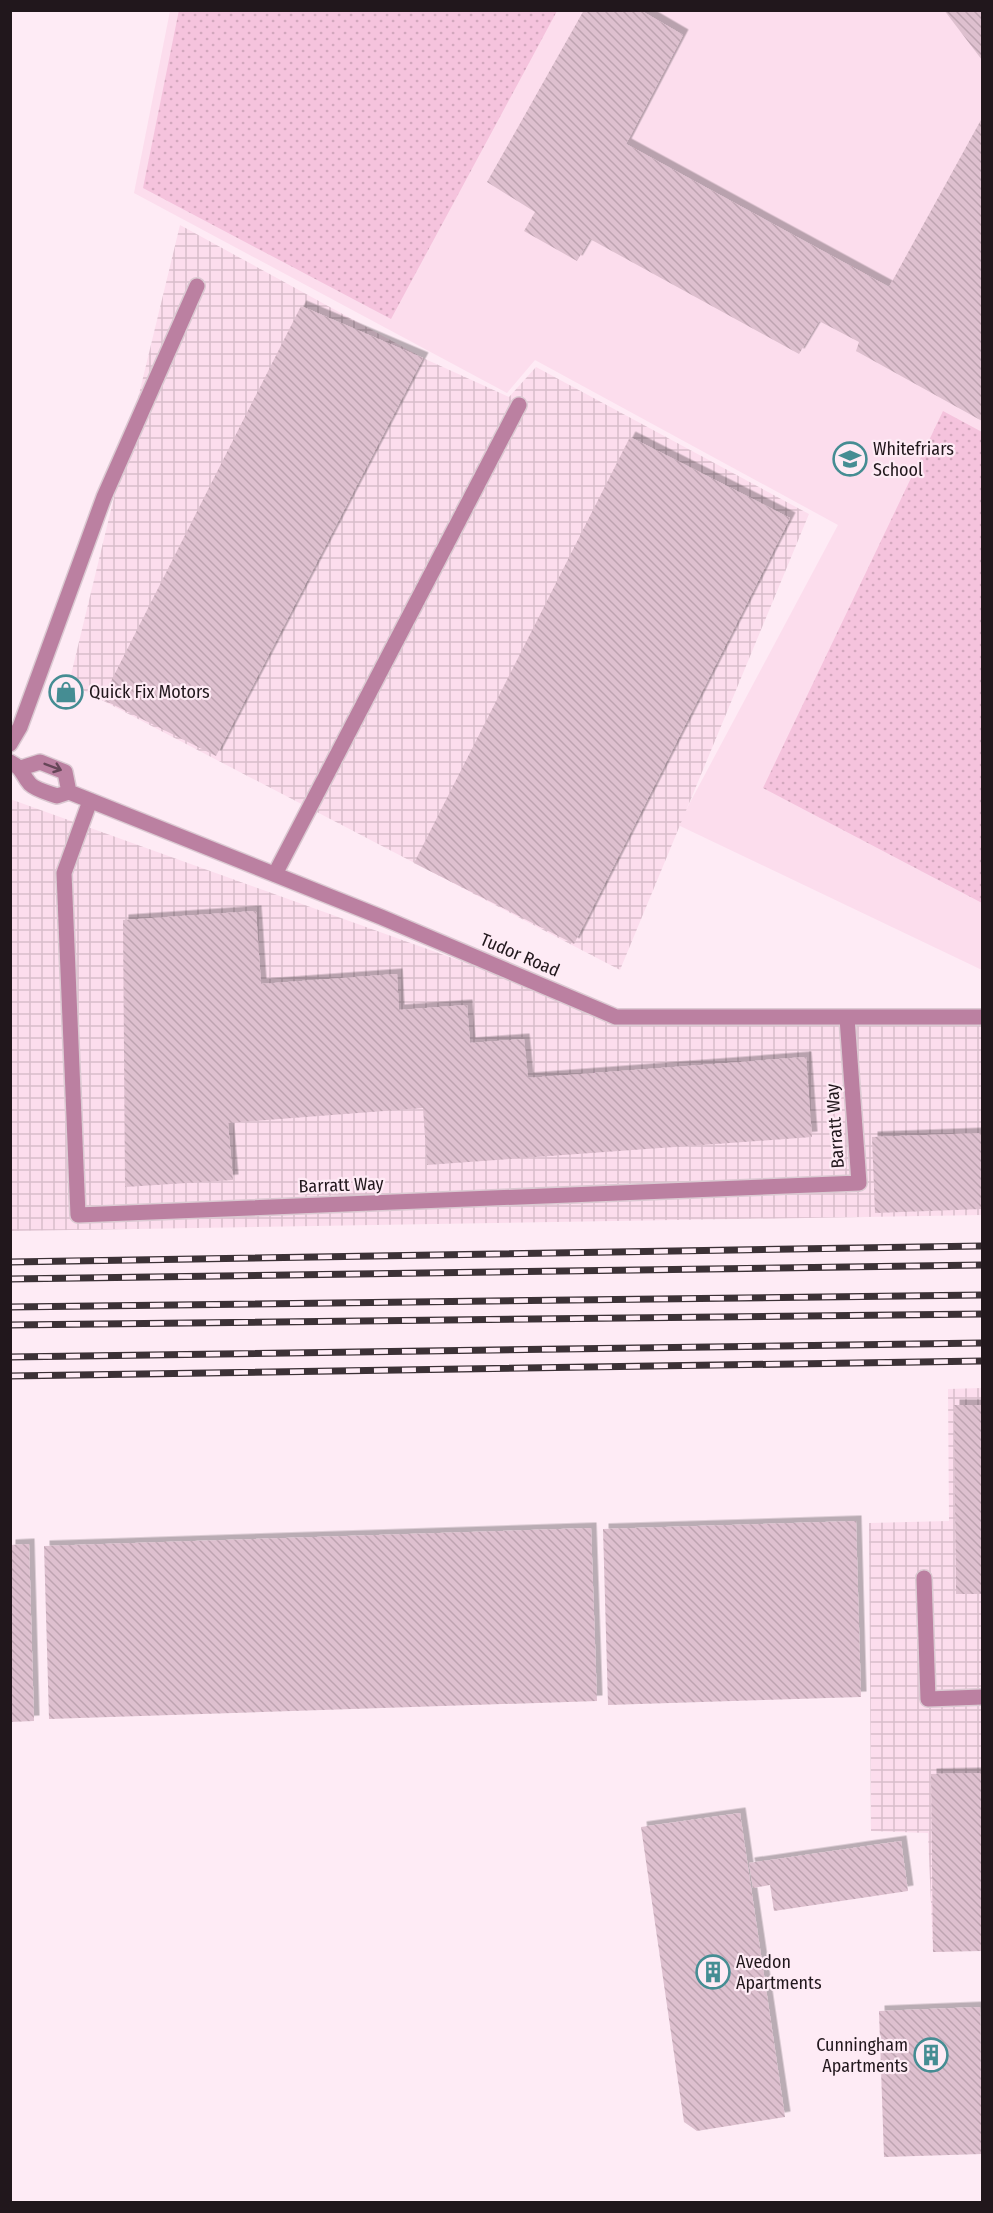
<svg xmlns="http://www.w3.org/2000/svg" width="993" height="2213" viewBox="0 0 993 2213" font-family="'Fira Sans Condensed',sans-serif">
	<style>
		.built { fill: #fcdded }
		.industrial { fill: url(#industrial-grid) }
		.park { fill: url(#park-dots) }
		.building { fill: url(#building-back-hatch); filter: url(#shadow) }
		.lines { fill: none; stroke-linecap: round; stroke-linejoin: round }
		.lane-casing { stroke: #dbc9d2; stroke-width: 18 }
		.street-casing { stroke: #dbc9d2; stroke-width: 18 }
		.lane { stroke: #bb80a1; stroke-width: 15 }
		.street { stroke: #bb80a1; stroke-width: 15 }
		.rail-casing { stroke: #3c3136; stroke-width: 7 }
		.rail { stroke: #feebf5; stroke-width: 4.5; stroke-dasharray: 14; stroke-linecap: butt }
		.oneway { stroke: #664658 }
		.labels { text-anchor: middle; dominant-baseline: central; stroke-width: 4.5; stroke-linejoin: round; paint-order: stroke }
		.poi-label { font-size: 18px; fill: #21171c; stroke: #feebf5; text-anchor: start }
		.street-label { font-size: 18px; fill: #21171c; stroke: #feebf5 }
	</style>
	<defs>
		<pattern id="industrial-grid" width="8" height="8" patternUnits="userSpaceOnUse" patternTransform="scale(1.5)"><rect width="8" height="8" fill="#fcdded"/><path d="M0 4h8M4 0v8" fill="none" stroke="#d8bdcb"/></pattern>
		<pattern id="park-dots" width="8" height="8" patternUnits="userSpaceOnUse" patternTransform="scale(1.5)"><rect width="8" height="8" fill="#f5c3dd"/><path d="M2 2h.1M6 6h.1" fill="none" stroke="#d2a7bd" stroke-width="1.8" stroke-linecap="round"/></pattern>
		<pattern id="building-back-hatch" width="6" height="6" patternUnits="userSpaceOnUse" patternTransform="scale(1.5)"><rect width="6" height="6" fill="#dec0cf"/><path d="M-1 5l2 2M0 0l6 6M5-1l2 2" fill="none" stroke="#bea4b1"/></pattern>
		<filter id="shadow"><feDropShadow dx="5.5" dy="-5.5" stdDeviation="0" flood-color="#0004"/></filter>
	</defs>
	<rect width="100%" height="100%" fill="#feebf5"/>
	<path class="built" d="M170,11H982V970L678,825L838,525L535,360L507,393L134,193Z"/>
	<path class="industrial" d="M180,225L423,358L509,397L536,367L809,514L620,970L69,683Z
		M10,799L616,1017L982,1018V1215L11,1231Z
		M982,1388V1950L933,1952L928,1833L871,1831L869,1523L949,1521L948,1389Z"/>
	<path class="park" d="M179,10H557V11L391,319L143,188Z
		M943,411L982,432V903L763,788Z"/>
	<path class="building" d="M584,10H640L683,35L626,144L889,287L982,118V421L856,351L859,342L819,321L799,354L590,239L577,261L524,231L535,212L487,182Z
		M944,10H982V60Z
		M301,306L423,358L216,756L102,699Z
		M630,437L790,518L574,944L414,863Z
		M256,911L261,984L397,974L399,1010L467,1005L470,1043L524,1039L528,1078L806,1057L812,1137L427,1165L423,1108L228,1123L233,1180L125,1187L123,920Z
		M982,1133V1209L875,1213L872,1137Z
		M954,1405H982V1594H956Z
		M856,1521L861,1697L608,1705L603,1529Z
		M591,1528L597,1701L49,1719L44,1546Z
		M29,1544L34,1721L10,1722V1545Z
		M982,1773V1951L933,1952L931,1774Z
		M740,1813L785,2117L697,2131L684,2122L641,1827Z
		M901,1841L908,1891L774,1911L770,1885L753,1888L749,1863Z
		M980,2007L982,2154L884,2157L879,2011Z"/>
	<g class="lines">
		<defs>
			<path id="lane" d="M10,744L20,727L104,497L197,286
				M90,801L64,873L78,1215L859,1183L847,1018
				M275,874L519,405
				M924,1578L928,1699L982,1697"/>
			<path id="street" d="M10,762C24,769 21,774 30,784C36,790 49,793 57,796L69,792L381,917L616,1017H982
				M21,768L40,762L65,772L69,792"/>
		</defs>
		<use href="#lane" class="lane-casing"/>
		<use href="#street" class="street-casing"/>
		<use href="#lane" class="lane"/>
		<use href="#street" class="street"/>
		<defs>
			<path id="rail" d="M10,1262L982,1246
				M10,1279L982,1265
				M10,1307L982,1295
				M10,1325L982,1314
				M10,1357L982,1343
				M10,1376L982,1361"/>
		</defs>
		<use href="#rail" class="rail-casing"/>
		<use href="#rail" class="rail"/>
	</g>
	<defs><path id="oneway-shaft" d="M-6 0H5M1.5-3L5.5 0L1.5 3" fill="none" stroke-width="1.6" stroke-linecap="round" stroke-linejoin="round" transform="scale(1.5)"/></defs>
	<use class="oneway" href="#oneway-shaft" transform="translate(53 767) rotate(21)"/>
	<defs>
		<symbol id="school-ring" viewBox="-11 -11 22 22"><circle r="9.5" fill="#feebf5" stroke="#458d93" stroke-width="1.5"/><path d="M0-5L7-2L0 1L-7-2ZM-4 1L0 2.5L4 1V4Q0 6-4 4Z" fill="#458d93"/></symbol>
		<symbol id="shop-ring" viewBox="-11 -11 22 22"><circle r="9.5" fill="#feebf5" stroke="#458d93" stroke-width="1.5"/><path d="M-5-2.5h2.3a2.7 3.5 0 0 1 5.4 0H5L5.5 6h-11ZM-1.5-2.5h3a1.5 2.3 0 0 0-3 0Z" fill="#458d93"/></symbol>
		<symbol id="building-ring" viewBox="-11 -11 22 22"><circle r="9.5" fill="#feebf5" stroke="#458d93" stroke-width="1.5"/><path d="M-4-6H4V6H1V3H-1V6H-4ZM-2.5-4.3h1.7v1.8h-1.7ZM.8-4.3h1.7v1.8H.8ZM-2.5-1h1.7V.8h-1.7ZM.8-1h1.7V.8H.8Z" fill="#458d93"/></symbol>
	</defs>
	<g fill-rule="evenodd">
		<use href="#school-ring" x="831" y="440" width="38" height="38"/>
		<use href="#shop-ring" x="47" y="673" width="38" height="38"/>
		<use href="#building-ring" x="694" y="1953" width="38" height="38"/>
		<use href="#building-ring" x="912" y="2036" width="38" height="38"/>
	</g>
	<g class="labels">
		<g class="poi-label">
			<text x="873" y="449">Whitefriars<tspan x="873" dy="21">School</tspan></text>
			<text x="89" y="692">Quick Fix Motors</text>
			<text x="736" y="1962">Avedon<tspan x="736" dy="21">Apartments</tspan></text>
			<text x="908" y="2045" text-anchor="end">Cunningham<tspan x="908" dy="21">Apartments</tspan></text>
		</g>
		<g class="street-label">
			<text transform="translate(520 955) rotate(23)">Tudor Road</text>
			<text transform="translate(835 1126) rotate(-94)">Barratt Way</text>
			<text transform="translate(341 1185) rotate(-2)">Barratt Way</text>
		</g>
	</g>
	<rect width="993" height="2213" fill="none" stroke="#21171c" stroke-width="24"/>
</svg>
